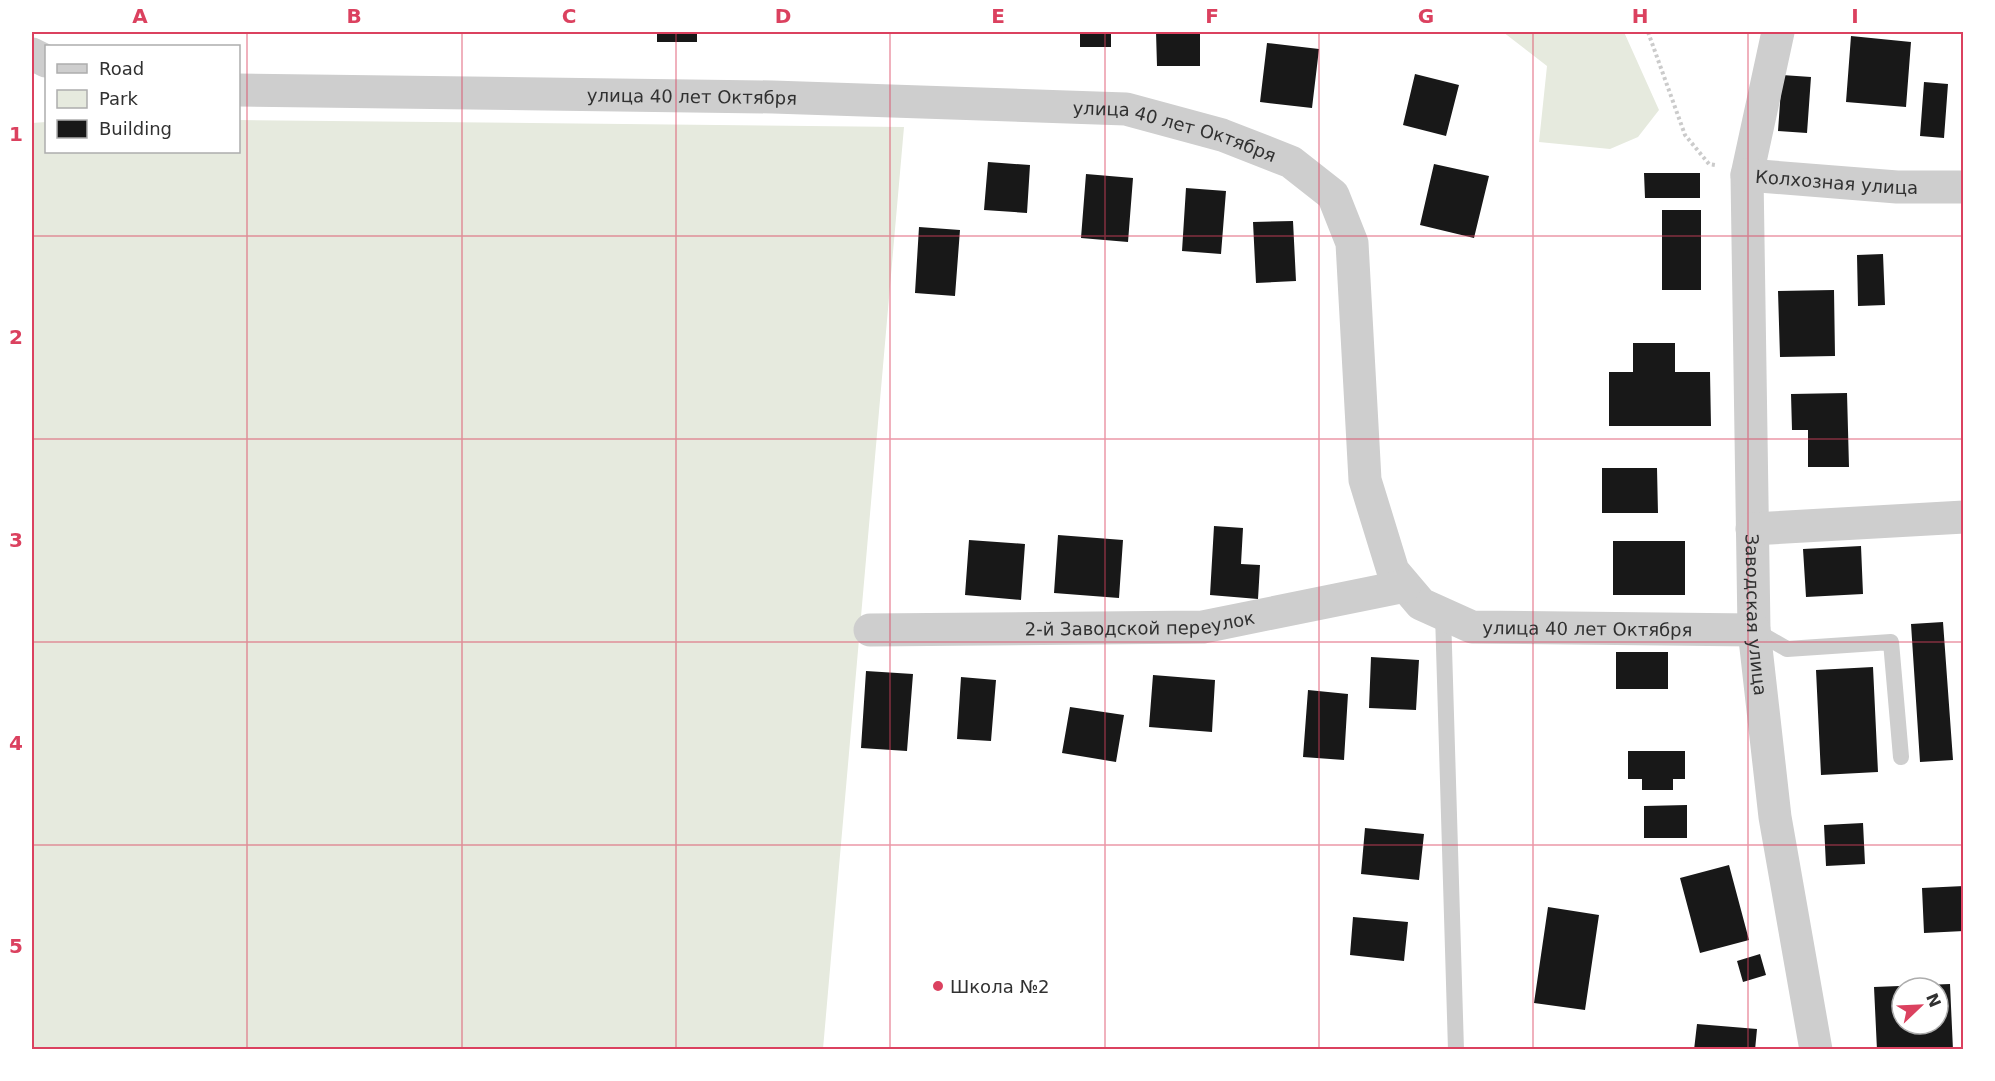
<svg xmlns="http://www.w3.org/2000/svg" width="1995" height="1081" viewBox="0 0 1995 1081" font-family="'DejaVu Sans',sans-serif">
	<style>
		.green { fill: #e6eade }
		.building { fill: #181818; fill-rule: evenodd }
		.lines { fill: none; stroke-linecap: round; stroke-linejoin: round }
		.path { stroke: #cbcbcb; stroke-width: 4; stroke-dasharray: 3 3; stroke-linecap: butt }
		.service { stroke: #cecece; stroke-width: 16 }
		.minor { stroke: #cecece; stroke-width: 33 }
		.grid { fill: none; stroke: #db415f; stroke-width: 1.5; stroke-opacity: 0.55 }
		.poi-dot { fill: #db415f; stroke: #fff; stroke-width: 2 }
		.labels { text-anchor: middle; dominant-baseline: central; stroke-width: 6; stroke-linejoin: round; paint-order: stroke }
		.street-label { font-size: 18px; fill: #313131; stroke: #fff }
		.poi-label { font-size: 18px; fill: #313131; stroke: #fff; text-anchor: start }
		.neatline { fill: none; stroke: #db415f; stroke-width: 2 }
		.grid-label { font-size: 20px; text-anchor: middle; font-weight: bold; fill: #db415f }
	</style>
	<rect width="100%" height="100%" fill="#fff"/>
	<path class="green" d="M1503,32H1624L1659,110L1638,137L1610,149L1539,142L1547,66Z
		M239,120L904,127L823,1049H32V123L46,122V152H238Z"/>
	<path class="building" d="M657,32H697V42H657Z
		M1080,32H1111V47H1080Z
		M1156,32H1200V66H1157Z
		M1851,36L1911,42L1906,107L1846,102Z
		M1267,43L1319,49L1312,108L1260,102Z
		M1415,74L1459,85L1446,136L1403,125Z
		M1782,75L1811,77L1807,133L1778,131Z
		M1924,82L1948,84L1944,138L1920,136Z
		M988,162L1030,165L1027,213L984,210Z
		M1434,164L1489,176L1474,238L1420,225Z
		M1644,173H1700V198H1645Z
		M1086,174L1133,178L1128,242L1081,238Z
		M1186,188L1226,191L1221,254L1182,251Z
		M1662,210H1701V290H1662Z
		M1293,221L1296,281L1256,283L1253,222Z
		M919,227L960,230L955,296L915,293Z
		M1883,254L1885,305L1858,306L1857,255Z
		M1834,290L1835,356L1780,357L1778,291Z
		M1633,343H1675V372H1710L1711,426H1609V372H1633Z
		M1847,393L1849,467H1808V430H1792L1791,394Z
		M1602,468H1657L1658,513H1602Z
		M1214,526L1243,528L1241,564L1260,565L1258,599L1210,595Z
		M1058,535L1123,540L1119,598L1054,593Z
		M969,540L1025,544L1021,600L965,595Z
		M1613,541H1685V595H1613Z
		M1861,546L1863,594L1806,597L1803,549Z
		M1943,622L1953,760L1920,762L1911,624Z
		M1616,652H1668V689H1616Z
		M1371,657L1419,660L1416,710L1369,708Z
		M1873,667L1878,772L1821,775L1816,670Z
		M866,671L913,674L907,751L861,748Z
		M1153,675L1215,680L1212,732L1149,727Z
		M961,677L996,680L991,741L957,739Z
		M1308,690L1348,694L1344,760L1303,757Z
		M1070,707L1124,715L1116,762L1062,753Z
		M1628,751H1685V779H1673V790H1642V779H1628Z
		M1687,805V838H1644V806Z
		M1863,823L1865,864L1826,866L1824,825Z
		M1365,828L1424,834L1419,880L1361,874Z
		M1729,865L1749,940L1700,953L1680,878Z
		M1964,886V931L1924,933L1922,888Z
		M1548,907L1599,915L1585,1010L1534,1003Z
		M1353,917L1408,922L1404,961L1350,955Z
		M1760,954L1766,975L1743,982L1737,961Z
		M1950,984L1953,1050H1877L1874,987ZM1902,988H1938V1024H1902Z
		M1697,1024L1757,1029L1755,1050H1694Z"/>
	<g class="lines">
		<path class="path" d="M1648,32L1685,135L1709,164L1715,165"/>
		<path class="service" d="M1443,614L1456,1050
			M1754,630L1787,649L1891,642L1901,757"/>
		<g class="minor">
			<path id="s1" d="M1778,32L1747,175L1754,630L1775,817L1816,1050"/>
			<path d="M32,54L46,61"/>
			<path id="s2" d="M238,90L773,97L1126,109L1222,135L1291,162L1333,195L1352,243L1365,480L1393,571L1421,604L1472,627L1754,630"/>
			<path id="s3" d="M1747,175L1897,187H1964"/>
			<path d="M1752,529L1964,517"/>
			<path id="s4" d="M870,630L1203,627L1405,586"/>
		</g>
	</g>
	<path class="grid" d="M247,32V1050M462,32V1050M676,32V1050M890,32V1050M1105,32V1050M1319,32V1050M1533,32V1050M1748,32V1050M32,236H1964M32,439H1964M32,642H1964M32,845H1964"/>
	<circle class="poi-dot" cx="938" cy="986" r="6"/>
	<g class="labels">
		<g class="street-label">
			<text stroke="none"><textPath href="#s2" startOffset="454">улица 40 лет Октября</textPath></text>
			<text stroke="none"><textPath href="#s2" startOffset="940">улица 40 лет Октября</textPath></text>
			<text stroke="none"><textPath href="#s3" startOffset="90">Колхозная улица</textPath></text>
			<text stroke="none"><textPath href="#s1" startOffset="586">Заводская улица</textPath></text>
			<text stroke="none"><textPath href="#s4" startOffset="270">2-й Заводской переулок</textPath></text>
			<text stroke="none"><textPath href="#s2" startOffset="1714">улица 40 лет Октября</textPath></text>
		</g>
		<g class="poi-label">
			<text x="950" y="986">Школа №2</text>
		</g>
	</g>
	<rect width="1995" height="1081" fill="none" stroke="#ffffff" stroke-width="66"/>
	<rect x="45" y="45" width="195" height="108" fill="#ffffff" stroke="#adadad" stroke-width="1.5"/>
	<rect x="57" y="64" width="30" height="9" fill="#cecece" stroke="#adadad" stroke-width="1.5"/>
	<text x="99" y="75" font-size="18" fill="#313131">Road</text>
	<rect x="57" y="90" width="30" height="18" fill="#e6eade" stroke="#adadad" stroke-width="1.5"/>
	<text x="99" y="105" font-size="18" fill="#313131">Park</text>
	<rect x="57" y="120" width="30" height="18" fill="#181818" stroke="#adadad" stroke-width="1.5"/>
	<text x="99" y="135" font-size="18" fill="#313131">Building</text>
	<g transform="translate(1920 1006) rotate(67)"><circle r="28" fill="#ffffff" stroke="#adadad" stroke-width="1.5"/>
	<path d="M0-4.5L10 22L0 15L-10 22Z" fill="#db415f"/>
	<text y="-9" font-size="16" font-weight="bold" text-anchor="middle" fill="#313131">N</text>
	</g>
	<rect x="33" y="33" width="1929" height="1015" class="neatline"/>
	<g class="grid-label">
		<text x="140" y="23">A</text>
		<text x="354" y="23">B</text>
		<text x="569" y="23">C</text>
		<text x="783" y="23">D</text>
		<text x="998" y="23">E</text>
		<text x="1212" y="23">F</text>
		<text x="1426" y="23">G</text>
		<text x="1640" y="23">H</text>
		<text x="1855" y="23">I</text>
		<text x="16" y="141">1</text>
		<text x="16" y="344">2</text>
		<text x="16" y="547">3</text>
		<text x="16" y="750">4</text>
		<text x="16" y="953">5</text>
	</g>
</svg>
